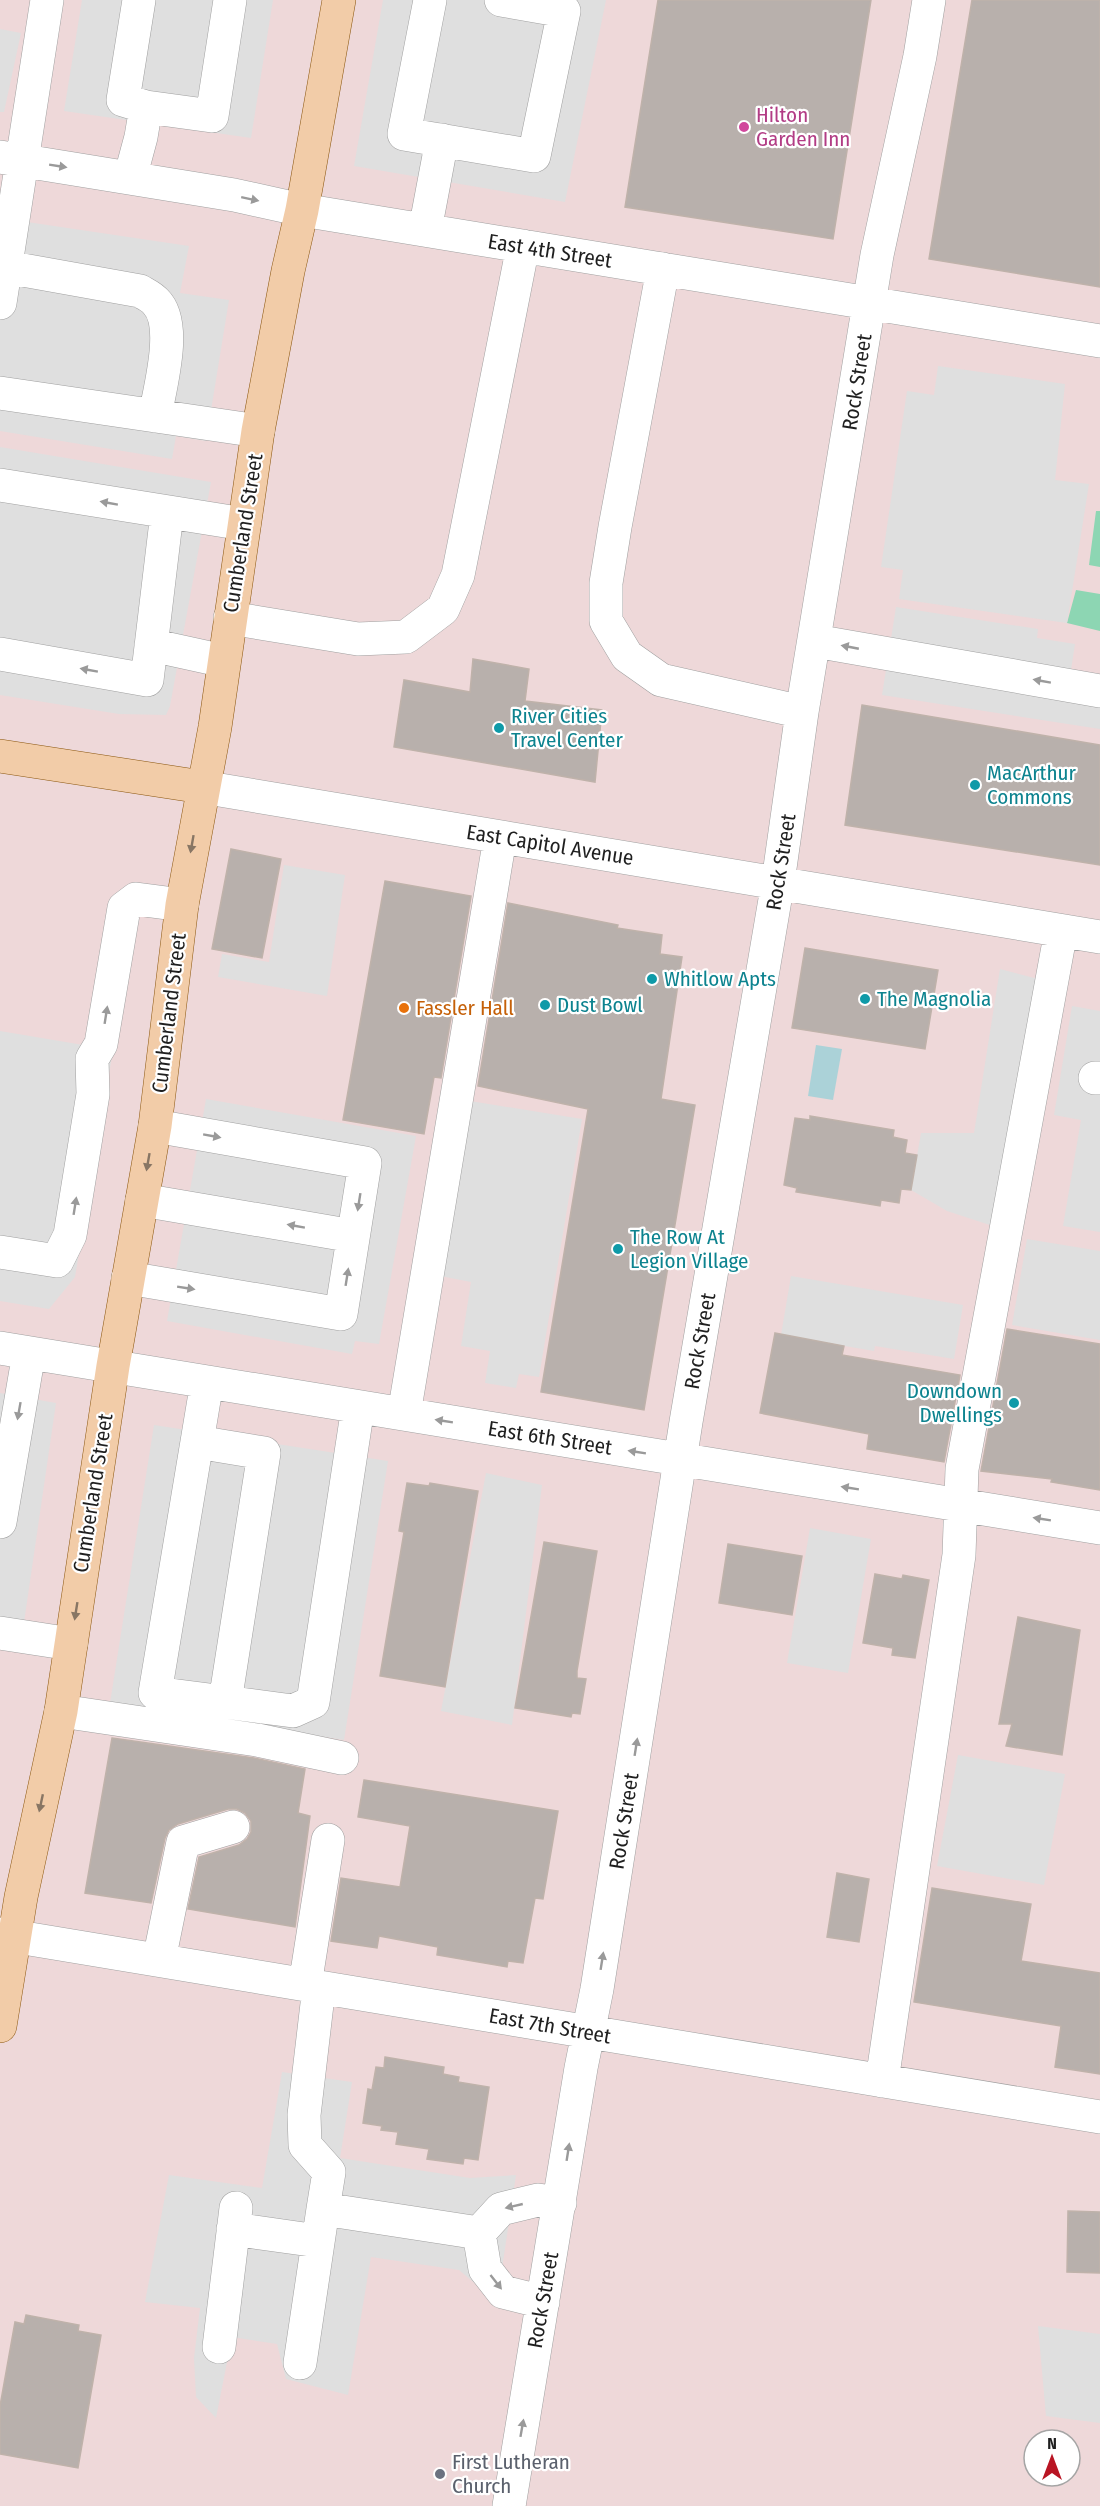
<svg xmlns="http://www.w3.org/2000/svg" width="1100" height="2506" viewBox="0 0 1100 2506" font-family="'Fira Sans Condensed',sans-serif">
	<style>
		.commercial { fill: #eed8d9; fill-rule: evenodd }
		.pitch { fill: #8dd6b3 }
		.parking { fill: #dfdfdf }
		.water { fill: #abd2d8 }
		.building { fill: #b8b0ac; stroke: #bfb2aa; stroke-width: 1.5 }
		.lines { fill: none; stroke-linecap: round; stroke-linejoin: round }
		.minor-casing { stroke: #a0a0a0; stroke-width: 34 }
		.major-casing { stroke: #8b5710; stroke-width: 34 }
		.minor { stroke: #fff; stroke-width: 33 }
		.major { stroke: #f2cca8; stroke-width: 33 }
		.oneway { fill: #9a9a9a }
		.oneway2 { fill: #887664 }
		.hotel-dot { fill: #d1479c; stroke: #fff; stroke-width: 2 }
		.culture-dot { fill: #0f9aa8; stroke: #fff; stroke-width: 2 }
		.food-dot { fill: #e8710a; stroke: #fff; stroke-width: 2 }
		.worship-dot { fill: #6b7280; stroke: #fff; stroke-width: 2 }
		.labels { text-anchor: middle; dominant-baseline: central; stroke-width: 4.5; stroke-linejoin: round; paint-order: stroke }
		.hotel-label { font-size: 21px; fill: #b23c85; stroke: #fff; text-anchor: start }
		.street-label { font-size: 21px; fill: #1f1f1f; stroke: #fff }
		.culture-label { font-size: 21px; fill: #0d838f; stroke: #fff; text-anchor: start }
		.food-label { font-size: 21px; fill: #c56008; stroke: #fff; text-anchor: start }
		.worship-label { font-size: 21px; fill: #5b616d; stroke: #fff; text-anchor: start }
	</style>
	<rect width="100%" height="100%" fill="#efebe6"/>
	<path class="commercial" d="M0,0H1100V2506H0ZM1034,2440H1070V2476H1034Z"/>
	<path class="pitch" d="M1096,511H1100V567L1089,565Z
		M1076,590L1100,594V631L1067,623Z"/>
	<path class="parking" d="M82,0H273L251,138L64,111Z
		M383,0H606L565,202L354,166Z
		M0,29L21,33L4,112H0Z
		M0,218L189,246L180,293L229,300L206,441L176,436L172,459L0,431Z
		M938,366L1065,384L1055,480L1089,484L1067,623L899,599L903,570L881,567L907,391L934,395Z
		M0,447L211,482L170,706L166,715L119,714L0,695Z
		M896,607L1038,629L1037,638L1075,644L1071,670L1100,674V729L882,695Z
		M284,865L345,875L327,996L218,977L222,954L269,962Z
		M1000,969L1042,980L999,1228L947,1211L911,1190L921,1133H974Z
		M1072,1006L1100,1011V1232L1063,1226L1081,1120L1054,1115Z
		M0,1031L113,1050L75,1277L49,1309L0,1301Z
		M206,1099L416,1136L379,1344L355,1341L352,1354L167,1321Z
		M464,1100L582,1119L539,1377L519,1374L516,1388L485,1383L490,1351L461,1346L471,1282L435,1275Z
		M1027,1239L1100,1251V1340L1012,1325Z
		M791,1276L963,1305L954,1359L875,1346L874,1351L781,1335Z
		M0,1393L56,1403L21,1643L0,1639Z
		M154,1425L388,1461L344,1740L110,1703Z
		M486,1473L542,1485L512,1725L441,1711Z
		M810,1528L871,1539L848,1673L787,1663Z
		M958,1755L1065,1774L1044,1885L937,1866Z
		M282,2072L352,2082L340,2158L470,2178L516,2175L497,2302L459,2270L371,2257L348,2395L286,2379L277,2344L232,2337L216,2418L196,2397L194,2358L200,2308L145,2302L169,2175L262,2188Z
		M1038,2326L1100,2334V2423L1046,2416Z"/>
	<path class="water" d="M816,1045L842,1049L833,1100L808,1096Z"/>
	<path class="building" d="M658,0H871L833,239L625,207Z
		M972,0H1100V287L929,259Z
		M473,659L529,669L525,701L602,710L595,782L394,747L404,680L470,692Z
		M862,705L1100,745V865L845,825Z
		M231,849L281,859L262,958L212,949Z
		M385,881L471,896L441,1078L434,1077L424,1134L343,1120Z
		M508,903L618,925L617,928L662,935L660,954L682,957L661,1099L695,1105L644,1410L541,1392L588,1109L478,1086Z
		M805,948L938,970L925,1049L792,1028Z
		M810,1116L894,1130L893,1137L907,1140L905,1153L917,1155L911,1190L901,1189L899,1203L881,1200L880,1206L796,1192L797,1188L784,1185L795,1118L810,1120Z
		M1007,1329L1100,1344V1490L1051,1482L1052,1479L981,1471Z
		M775,1333L844,1346L842,1355L960,1375L944,1462L867,1449L869,1434L760,1413Z
		M407,1483L429,1486L430,1483L478,1491L445,1687L380,1676L404,1532L399,1531Z
		M544,1542L597,1551L577,1671V1678L586,1679L580,1714L572,1713L571,1717L515,1708Z
		M728,1544L802,1556L792,1615L719,1603Z
		M875,1574L902,1579L903,1575L929,1580L915,1658L892,1655L893,1648L863,1643Z
		M1018,1617L1080,1630L1062,1755L1006,1746L1012,1724H999Z
		M112,1738L254,1758L305,1769L298,1813L310,1816L295,1927L188,1909L199,1857L239,1845L247,1839L251,1832V1821L245,1813L237,1809H228L178,1824L169,1830L165,1838L151,1903L85,1893Z
		M364,1780L558,1811L543,1899L535,1898L523,1963L508,1961L507,1967L437,1955L438,1947L379,1936L377,1948L331,1941L341,1878L400,1887L410,1826L358,1817Z
		M837,1873L869,1879L859,1942L827,1937Z
		M932,1888L1031,1904L1021,1961L1100,1973V2074L1055,2067L1061,2026L914,2002Z
		M385,2057L444,2067L443,2074L459,2077L458,2082L489,2087L478,2160L464,2158L463,2164L427,2159L429,2149L396,2144L398,2132L381,2130L382,2126L363,2123L368,2089L372,2090L376,2067L384,2068Z
		M1068,2211L1100,2212V2273L1067,2272Z
		M26,2315L79,2325L78,2331L101,2335L78,2468L0,2454V2406L15,2322L24,2324Z"/>
	<g class="lines">
		<defs>
			<path id="minor" d="M139,0L123,100L146,107L212,116L230,0
				M430,0L404,134L534,156L564,11L501,0
				M0,157L234,195L302,210L1100,341
				M130,178L141,137L146,107
				M425,230L442,140
				M6,267L140,291C145,294 152,297 156,302C178,324 160,387 155,416
				M663,269L615,527L606,583V621L627,656L661,680L802,712
				M0,303L47,0
				M0,393L258,431
				M0,485L244,524
				M230,618L358,639L406,637L443,609L458,575L523,246
				M815,641L1100,691
				M151,645L224,661
				M0,654L147,680L167,513
				M202,787L1100,937
				M1095,1078H1100
				M142,1200L353,1236
				M0,1252L57,1261L70,1235L93,1094L92,1059L101,1044L124,908L136,899L182,905
				M128,1278L341,1314L365,1163L155,1126
				M0,1348L1100,1528
				M207,1382L155,1693L293,1711L313,1702L358,1407
				M404,1414L500,838
				M197,1442L264,1453L225,1702
				M0,1522L29,1353
				M0,1633L71,1644
				M61,1711L257,1740L342,1758
				M0,1934L1100,2117
				M159,1960L183,1842L233,1827
				M305,1985L328,1840
				M319,1987L304,2115L305,2145L329,2172L323,2209L479,2233
				M882,2081L959,1555L962,1469L1061,931
				M233,2229L318,2241
				M479,2233L485,2269L503,2292L543,2302
				M479,2233L501,2209L538,2200L560,2203
				M219,2347L236,2208
				M300,2363L323,2209
				M509,2506L581,2068L597,1989L686,1422L778,882L802,712L877,255L920,56L929,0"/>
			<path id="major" d="M0,756L202,787
				M0,2026L21,1897L61,1711L113,1366L155,1126L182,905L215,727L258,431L288,271L302,210L339,0"/>
		</defs>
		<use href="#minor" class="minor-casing"/>
		<use href="#major" class="major-casing"/>
		<use href="#minor" class="minor"/>
		<use href="#major" class="major"/>
	</g>
	<defs><path id="oneway-solid" d="M-6-.8H1V-3.2L6.5 0L1 3.2V.8H-6Z" transform="scale(1.5)"/></defs>
	<g class="oneway">
		<use href="#oneway-solid" transform="translate(58 166) rotate(9)"/>
		<use href="#oneway-solid" transform="translate(250 199) rotate(12)"/>
		<use href="#oneway-solid" transform="translate(109 503) rotate(-170)"/>
		<use href="#oneway-solid" transform="translate(850 647) rotate(-169)"/>
		<use href="#oneway-solid" transform="translate(89 670) rotate(-170)"/>
		<use href="#oneway-solid" transform="translate(1042 681) rotate(-170)"/>
		<use href="#oneway-solid" transform="translate(106 1015) rotate(-81)"/>
		<use href="#oneway-solid" transform="translate(212 1136) rotate(10)"/>
		<use href="#oneway-solid" transform="translate(359 1202) rotate(99)"/>
		<use href="#oneway-solid" transform="translate(75 1206) rotate(-81)"/>
		<use href="#oneway-solid" transform="translate(296 1226) rotate(-170)"/>
		<use href="#oneway-solid" transform="translate(347 1277) rotate(-81)"/>
		<use href="#oneway-solid" transform="translate(186 1288) rotate(9)"/>
		<use href="#oneway-solid" transform="translate(19 1411) rotate(100)"/>
		<use href="#oneway-solid" transform="translate(444 1421) rotate(-171)"/>
		<use href="#oneway-solid" transform="translate(637 1452) rotate(-171)"/>
		<use href="#oneway-solid" transform="translate(850 1488) rotate(-171)"/>
		<use href="#oneway-solid" transform="translate(1042 1519) rotate(-171)"/>
		<use href="#oneway-solid" transform="translate(636 1747) rotate(-81)"/>
		<use href="#oneway-solid" transform="translate(602 1961) rotate(-81)"/>
		<use href="#oneway-solid" transform="translate(568 2152) rotate(-81)"/>
		<use href="#oneway-solid" transform="translate(514 2206) rotate(167)"/>
		<use href="#oneway-solid" transform="translate(496 2282) rotate(52)"/>
		<use href="#oneway-solid" transform="translate(522 2428) rotate(-80)"/>
	</g>
	<g class="oneway2">
		<use href="#oneway-solid" transform="translate(192 844) rotate(100)"/>
		<use href="#oneway-solid" transform="translate(148 1162) rotate(100)"/>
		<use href="#oneway-solid" transform="translate(76 1611) rotate(99)"/>
		<use href="#oneway-solid" transform="translate(41 1803) rotate(102)"/>
	</g>
	<circle class="hotel-dot" cx="744" cy="127" r="6"/>
	<g class="culture-dot">
		<circle cx="499" cy="728" r="6"/>
		<circle cx="975" cy="785" r="6"/>
		<circle cx="652" cy="979" r="6"/>
		<circle cx="865" cy="999" r="6"/>
		<circle cx="545" cy="1005" r="6"/>
		<circle cx="618" cy="1249" r="6"/>
		<circle cx="1014" cy="1403" r="6"/>
	</g>
	<circle class="food-dot" cx="404" cy="1008" r="6"/>
	<circle class="worship-dot" cx="440" cy="2474" r="6"/>
	<g class="labels">
		<g class="hotel-label">
			<text x="756" y="115">Hilton<tspan x="756" dy="24">Garden Inn</tspan></text>
		</g>
		<g class="street-label">
			<text transform="translate(550 251) rotate(9)">East 4th Street</text>
			<text transform="translate(857 382) rotate(-81)">Rock Street</text>
			<text transform="translate(243 533) rotate(-81)">Cumberland Street</text>
			<text transform="translate(550 845) rotate(9)">East Capitol Avenue</text>
			<text transform="translate(781 862) rotate(-81)">Rock Street</text>
			<text transform="translate(169 1013) rotate(-83)">Cumberland Street</text>
			<text transform="translate(700 1341) rotate(-80)">Rock Street</text>
			<text transform="translate(550 1438) rotate(9)">East 6th Street</text>
			<text transform="translate(93 1493) rotate(-81)">Cumberland Street</text>
			<text transform="translate(624 1821) rotate(-81)">Rock Street</text>
			<text transform="translate(550 2026) rotate(10)">East 7th Street</text>
			<text transform="translate(543 2300) rotate(-80)">Rock Street</text>
		</g>
		<g class="culture-label">
			<text x="511" y="716">River Cities<tspan x="511" dy="24">Travel Center</tspan></text>
			<text x="987" y="773">MacArthur<tspan x="987" dy="24">Commons</tspan></text>
			<text x="664" y="979">Whitlow Apts</text>
			<text x="877" y="999">The Magnolia</text>
			<text x="557" y="1005">Dust Bowl</text>
			<text x="630" y="1237">The Row At<tspan x="630" dy="24">Legion Village</tspan></text>
			<text x="1002" y="1391" text-anchor="end">Downdown<tspan x="1002" dy="24">Dwellings</tspan></text>
		</g>
		<g class="food-label">
			<text x="416" y="1008">Fassler Hall</text>
		</g>
		<g class="worship-label">
			<text x="452" y="2462">First Lutheran<tspan x="452" dy="24">Church</tspan></text>
		</g>
	</g>
	<g transform="translate(1052 2458)"><circle r="28" fill="#ffffff" stroke="#a5a5a5" stroke-width="1.5"/>
	<path d="M0-4.5L10 22L0 15L-10 22Z" fill="#b91524"/>
	<text y="-9" font-size="16" font-weight="bold" text-anchor="middle" fill="#1f1f1f">N</text>
	</g>
</svg>
